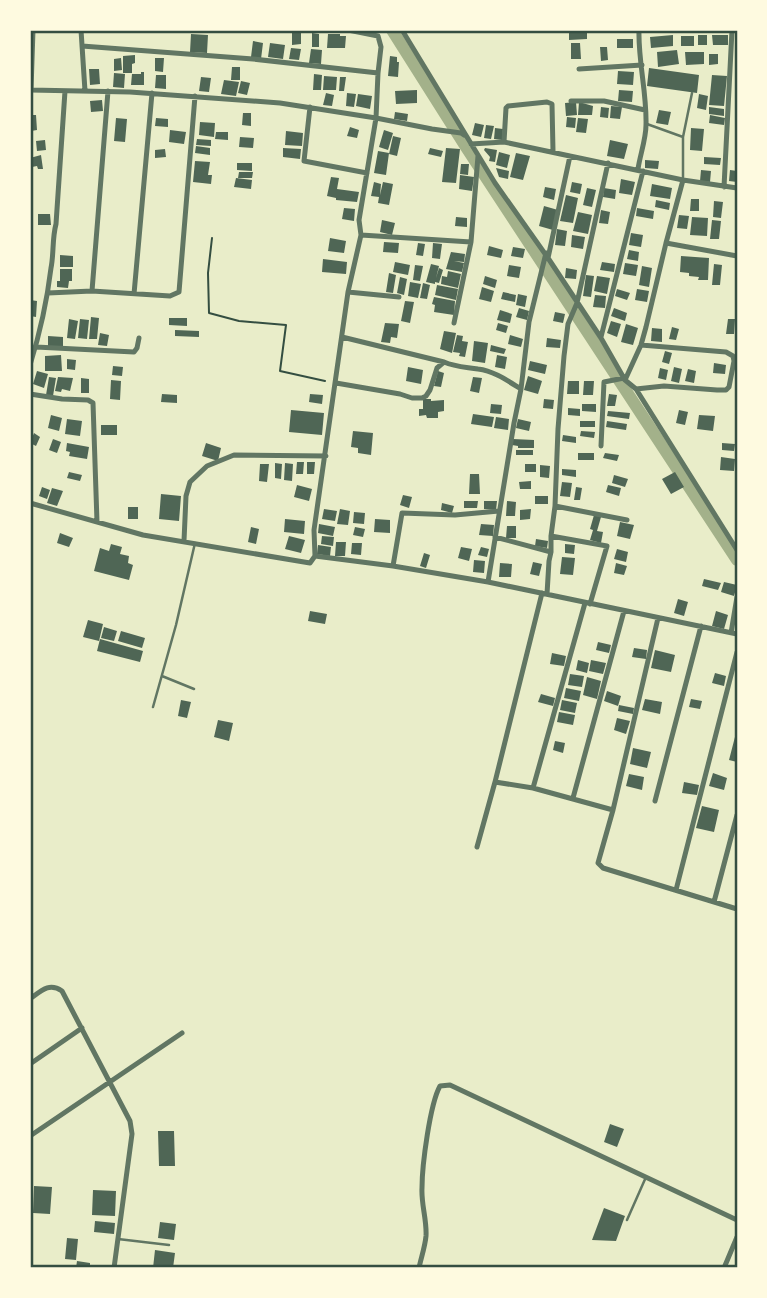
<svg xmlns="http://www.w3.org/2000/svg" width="767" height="1298" viewBox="0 0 767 1298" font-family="'Sofia Sans Condensed',sans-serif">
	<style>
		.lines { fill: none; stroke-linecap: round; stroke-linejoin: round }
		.canal { stroke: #a3b18a; stroke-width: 12 }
		.building { fill: #4f6655 }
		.path { stroke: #344e41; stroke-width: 2 }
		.service { stroke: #617663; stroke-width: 2.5 }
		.minor { stroke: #617663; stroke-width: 5 }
		.neatline { fill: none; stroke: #344e41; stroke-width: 2.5 }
	</style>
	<rect width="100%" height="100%" fill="#e9edc9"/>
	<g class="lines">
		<path class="canal" d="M392,30L466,147L737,560"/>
	</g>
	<path class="building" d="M569,30H587V39L569,40Z
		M292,33H301V44L292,45Z
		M312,33L319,34V47H312Z
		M191,34L208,35L207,53L190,52Z
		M328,34H340V36H346L345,48H327Z
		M673,35V46L651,48L650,37Z
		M698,35H707V45H698Z
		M712,35H728V45H713Z
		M681,36H694V46H681Z
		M617,39H633V48H617Z
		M253,41L263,43L261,59L251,57Z
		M270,43L285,45L283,59L268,57Z
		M571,43H580L581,59H571Z
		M600,47H607L608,60L601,61Z
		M291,48L301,49L299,60L289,59Z
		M311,49L322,50L321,64L309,63Z
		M677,50L679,64L658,67L657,52Z
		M685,52H704V64L686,65Z
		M709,54H718V64L709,65Z
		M135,55V63L132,64V73H123V56Z
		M390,56L397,57V62H399L398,77L388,76Z
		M121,58L122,70L114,71V59Z
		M155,58H164L163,72L155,71Z
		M232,67H240V80H231Z
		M649,68L699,75L697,93L647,86Z
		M89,69H99L100,84L90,85Z
		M618,71L634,72L633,85L617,84Z
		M141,72H144V85H131L132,74H141Z
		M114,73L125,74L124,88L113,87Z
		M314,74L322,75L321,90H313Z
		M156,75H166V89L155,88Z
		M712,75L727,76L724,106L709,105Z
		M324,76L337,77L336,90H323Z
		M201,77L211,78L209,92L199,91Z
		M340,77H346L344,91H339Z
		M224,80L239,82L236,96L221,94Z
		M241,81L250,83L247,95L238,93Z
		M417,90V103L396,104L395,91Z
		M619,90L633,91L632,102L618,101Z
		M326,93L334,95L332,106L323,105Z
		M347,93L356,94L354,107L346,106Z
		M358,94L372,96L370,109L356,106Z
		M699,94L708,96L706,110L697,108Z
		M102,100L103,111L91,112L90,101Z
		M576,102L577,115L566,116L565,103Z
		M579,102L593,106L592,115H578Z
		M611,106L622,107L620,119L610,118Z
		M601,107L609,108L608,118L600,117Z
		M709,107L724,109V116L709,114Z
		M659,110L671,112L668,125L656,123Z
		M395,112L408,114L407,121L394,119Z
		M243,113H251V126L242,125Z
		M30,115H36L37,130L31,131Z
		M710,115L725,118L724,125L709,123Z
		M567,117L576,118L575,128L566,127Z
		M116,118L127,119L125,142L114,141Z
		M156,118L168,119V127L155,126Z
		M578,118L588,119L586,133L576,132Z
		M200,122L215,123L214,137L199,135Z
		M475,123L484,125L481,137L472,135Z
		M486,125L494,126L491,139L484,138Z
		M350,127L359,130L357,138L347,136Z
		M495,128L503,129L502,140L494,139Z
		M691,128L704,129L702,151L690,150Z
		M170,130L186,132L184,144L169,142Z
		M384,130L393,133L388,150L379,147Z
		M286,131L303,133L302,146L285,145Z
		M216,132H228V140L215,139Z
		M393,136L401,138L397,156L389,154Z
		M240,137L254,138L253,148L239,147Z
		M197,139L211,140V146L196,145Z
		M45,140L46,150L37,151L36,141Z
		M610,140L628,144L624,159L607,156Z
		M196,146L210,148V155L195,153Z
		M283,148L301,149L300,159L283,157Z
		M430,148L443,151L441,157L428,154Z
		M446,148L460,149L456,183L442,182Z
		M485,148L497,150L495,162L489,161L490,157L484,150Z
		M165,149L166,157L155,158V150Z
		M378,151L389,153L386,175L374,173Z
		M499,152L510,155L507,168L496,165Z
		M516,153L530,156L523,180L510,177Z
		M41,155L43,169H38L37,166L32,167V169L30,170V158Z
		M704,157L721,158L720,165L704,164Z
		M645,160L659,161L658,169L645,168Z
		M195,161L210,162L208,175H212L211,184L193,182Z
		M237,163H252V171L237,170Z
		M461,164H469L468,175L460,174Z
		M496,168L509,171L508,179L499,177Z
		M701,170L711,171L710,182L700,181Z
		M730,170L737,171V182L729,181Z
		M239,172H253L252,178H238Z
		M460,175L474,177L472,191L459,189Z
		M331,177L339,178L337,189L359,192L357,202L336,200V198L327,196Z
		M236,178L252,180L251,189L234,187Z
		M621,179L635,182L632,195L619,193Z
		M374,182L381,184L380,195L383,182L393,184L389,205L378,203L379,197L371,196Z
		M572,182L582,184L580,194L570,192Z
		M652,184L672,188L670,199L650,196Z
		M545,187L556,189L554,200L543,197Z
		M587,188L596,190L592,207L583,205Z
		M604,188L616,190L615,199L603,197Z
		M566,195L578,198L573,223L560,221Z
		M691,199H699V211H690Z
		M656,200L670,203L669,210L655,207Z
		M714,201L723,202L721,218L713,217Z
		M544,206L558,210L553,230L539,226Z
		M344,208L355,209L354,221L342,219Z
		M637,208L654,211L653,219L636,216Z
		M601,210L610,212L608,224L599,223Z
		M578,212L592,215L588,234L573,231Z
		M38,214H50L51,225H38Z
		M679,215L689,216L687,229L677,228Z
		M456,217L467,218V227L455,226Z
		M692,217L708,218L707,236L690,235Z
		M382,220L395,223L392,235L380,232Z
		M712,220L721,221L719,239H710Z
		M557,229L567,231L565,246L555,245Z
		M631,233L643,235L641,247L629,245Z
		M572,235L585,237L583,249L571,247Z
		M330,238L346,241L344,253L328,251Z
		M384,242L399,243L398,253L383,252Z
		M418,243L425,244L423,256L416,255Z
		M433,243L442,244L440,259L432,258Z
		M489,246L503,250L501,258L487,255Z
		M513,247L525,249L523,258L511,256Z
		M629,250L639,252L638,261L627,259Z
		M451,252L465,254L464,262L454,261L464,263L462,272L446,269Z
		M60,255L73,256V267H60Z
		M681,256L709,258L708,280H698L699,277L689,276V273L680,272Z
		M323,259L347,262L346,274L322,272Z
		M395,262L410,265L408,275L393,272Z
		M602,262L615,264L614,272L600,270Z
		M625,263L638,265L636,276L623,274Z
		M431,264L439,266L436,278L439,268L443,270L439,283L435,282V284L426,282Z
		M714,264L722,265L720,285H712Z
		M415,265L423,266L420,281L413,280Z
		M509,265L521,267L519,278L507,276Z
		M642,266L652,268L649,287L639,285Z
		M566,268L577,270L576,279L565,278Z
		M60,269H72V281H69L68,288L57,287V281H60Z
		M448,271L461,274L458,288L441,284L442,276L447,277Z
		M389,273L396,275L393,293L386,292Z
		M586,275L594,276L591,297L583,296Z
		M485,276L497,280L495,288L483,284Z
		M597,276L610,278L607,294L594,291Z
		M400,277L407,279L404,295L397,293Z
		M410,282L421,284L418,298L408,296Z
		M423,283L430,285L427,299L420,298Z
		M437,285L458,289L456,300L435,295Z
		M482,287L494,291L491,302L479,299Z
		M617,289L630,293L627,300L615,296Z
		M637,289L649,291L647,302L635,300Z
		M503,292L516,295L515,302L501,299Z
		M518,294L527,296L525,307L516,305Z
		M595,295L606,296L605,308L593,307Z
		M434,297L455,301L454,315L434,312L435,305L432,304Z
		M30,300L37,301L36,317L30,316Z
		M405,301L414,302L410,323L401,321Z
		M519,308L529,311L527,320L516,317Z
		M614,308L627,313L625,321L611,316Z
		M500,310L512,314L510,323L497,320Z
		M555,312L565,314L563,323L553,321Z
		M91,317L99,318L97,339H89Z
		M169,318H187V326L169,325Z
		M69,319L78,321L75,339L67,338Z
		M80,319L89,320L87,339L78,338Z
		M728,319H735L734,334H726Z
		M611,321L621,324L617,337L607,333Z
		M385,323L399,324L397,338L391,337L390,343L381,342Z
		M498,323L508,326L506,333L496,330Z
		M626,324L638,328L633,345L621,342Z
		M672,327L679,329L676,340L669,339Z
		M652,328L662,329V342L651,341Z
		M175,330L199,331V337L175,336Z
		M444,331L456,333L452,353L440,349Z
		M100,333L109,335L107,346L98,345Z
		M457,335L463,336L462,341L468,342L465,357L459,356L460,353L453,352Z
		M510,335L523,339L521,347L508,344Z
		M48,336L63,337V347L48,346Z
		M547,338L561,340L560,348L546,347Z
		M474,341L488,343L485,363L472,361Z
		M491,345L506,349L504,354L490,351Z
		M665,351L672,353L669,364L662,362Z
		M61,355L62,371H45V356Z
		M497,355L507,357L505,369L495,367Z
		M67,359L76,360L75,370L67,369Z
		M530,361L547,365L545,374L528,370Z
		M714,363L726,365L725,374L713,373Z
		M113,366L123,367L122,376L112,375Z
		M408,367L423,370L421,384L406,381Z
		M674,367L682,369L679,383L671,381Z
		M660,368L668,370L666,380L658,378Z
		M688,369L696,371L694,383L685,381Z
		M37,371L48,374L44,388L33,384Z
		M438,371L444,373L441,387L434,386Z
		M528,376L542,381L538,394L524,390Z
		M49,377L56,378L53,396L46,395Z
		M58,377L73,378L70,391L62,389L61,392L55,391Z
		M473,377L482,378L479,393L470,391Z
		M81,378L89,379V393H81Z
		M111,380L121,381L120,400L110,399Z
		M568,381H579V394H567Z
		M584,381H594L593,395H583Z
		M162,394L177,395V403L161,402Z
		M310,394L323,395L322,404L309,402Z
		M609,394L617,395L615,406H607Z
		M423,399H431V401L444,400V411L438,412V418H427L426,415L419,416V409H423Z
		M544,399L554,400L553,409L543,408Z
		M491,404L502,405L501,414L490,413Z
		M582,404H596V412L582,411Z
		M568,408L580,409V416L568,415Z
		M291,410L324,413L322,435L289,432Z
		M679,410L688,412L685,425L676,423Z
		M608,411L630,413L629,419L607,416Z
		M473,414L494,417L492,427L471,424Z
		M51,415L62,418L59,431L48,428Z
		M699,415L715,416L713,431L697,429Z
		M496,417L509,419L508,430L494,428Z
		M67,419L82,421L80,436L65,434Z
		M518,419L531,422L529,431L516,428Z
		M580,421H595V427H580Z
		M607,421L627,424L626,430L606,427Z
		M101,425H117V435H101Z
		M353,431L373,433L371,455L358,453V448L351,447Z
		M581,431L595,432L594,438L580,436Z
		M34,433L40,437L36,446L30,443Z
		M563,435L576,437V443L562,441Z
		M53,439L61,442L57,453L49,450Z
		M513,439L534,440V448H518V446L512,445Z
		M67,443L89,447L87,459L69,456L70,452L66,451Z
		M206,443L221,448L218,461L202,456Z
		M722,443L735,444L734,451L722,450Z
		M516,450H533V455H516Z
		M578,453H594V460H578Z
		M605,453L619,455L617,461L603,458Z
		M721,457L735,459L734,471L720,470Z
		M297,462H304L303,474H296Z
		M307,462H315L314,474H307Z
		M275,463L282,464L281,479L275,478Z
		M285,463L293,464L292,481L284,480Z
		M260,464H269L267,482L259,481Z
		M525,464H536V472H525Z
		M540,465L550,466L549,478L540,477Z
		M562,469L576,470V477L562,475Z
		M69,472L82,475L80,481L67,478Z
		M675,472L684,487L671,494L662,479Z
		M470,474H479L480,494H469Z
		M614,475L628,479L625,487L612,483Z
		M531,481V489H520L519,482Z
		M562,482L572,483L570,497L560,496Z
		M297,485L312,489L309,501L294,497Z
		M608,485L621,488L619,496L606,492Z
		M42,487L50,490L47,499L39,496Z
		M576,487L582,488L580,500H574Z
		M52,488L63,491L57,506L47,503Z
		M161,494L181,496L179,521L159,519Z
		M403,495L412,497L409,508L400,505Z
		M535,496H548V504H535Z
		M464,501H478L477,508H464Z
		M484,501H497L496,510L484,509Z
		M507,501L516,502L515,516H506Z
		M442,503L454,506L452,513L441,510Z
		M128,507H138V519H128Z
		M324,509L337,511L335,521L322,519Z
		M340,509L350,511L348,525L337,524Z
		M531,509L530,519L520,520V510Z
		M354,512L365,513L364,524L353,523Z
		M594,515L601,517L597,531L603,532L601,543L590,540L593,530L590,529Z
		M285,519L305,521L304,534L284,532Z
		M375,519L390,520V533L374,532Z
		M620,522L634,525L630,539L617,536Z
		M319,524L335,527L333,536L318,533Z
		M481,524L494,525L493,536L479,535Z
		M507,526H516V538H506Z
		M251,527L259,529L256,544L248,542Z
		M355,527L365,529L363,537L353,535Z
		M60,533L73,538L69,547L57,543Z
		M289,536L305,540L301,553L285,549Z
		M322,536L334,537L333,546L321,544Z
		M536,539L548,541L547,548L535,546Z
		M336,542H346L345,556H335Z
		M352,543H362L361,555L351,554Z
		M111,544L122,547L120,554L129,556L128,563L133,565L129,580L94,571L100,548L109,551Z
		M565,544L575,545L574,554L565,553Z
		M318,545L331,547L330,556L317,554Z
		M461,547L472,549L469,561L458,558Z
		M481,547L489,549L487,557L478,555Z
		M617,549L628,552L626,562L614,559Z
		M424,553L430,555L426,568L420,566Z
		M562,557L575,558L573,575L560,574Z
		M474,560L485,561L484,573L473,572Z
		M533,562L542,564L539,576L530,574Z
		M500,563L512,564L511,577H499Z
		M616,563L627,566L624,575L614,573Z
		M704,579L721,583L718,590L702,586Z
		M724,582L737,585L734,596L721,592Z
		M678,599L688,602L684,616L674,613Z
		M310,611L327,614L325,624L308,621Z
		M716,611L728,615L724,629L712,626Z
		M88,620L103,624L99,641L83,637Z
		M104,627L117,631L114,641L101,638Z
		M121,631L145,638L142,648L118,641Z
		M100,639L143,651L140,662L97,651Z
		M598,642L611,645L609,653L596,650Z
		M634,648L647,650L646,659L632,657Z
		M655,650L675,655L671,672L651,668Z
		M552,653L566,656L564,666L550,664Z
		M578,660L589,663L587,673L576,670Z
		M591,660L606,663L603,674L589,671Z
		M715,673L726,676L724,686L712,683Z
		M570,674L584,676L582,687L568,685Z
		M587,677L601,681L597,699L583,695Z
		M566,688L581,691L579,701L564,698Z
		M607,691L621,696L618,706L604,701Z
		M541,694L555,698L553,706L538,702Z
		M645,699L662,702L660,714L642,710Z
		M691,699L702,701L700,709L689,707Z
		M181,700L191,702L187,718L178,716Z
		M562,700L577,703L575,713L560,710Z
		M619,705L634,708L633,714L618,711Z
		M559,712L575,715L573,725L557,722Z
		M617,718L630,721L626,734L614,730Z
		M218,720L233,723L229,741L214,737Z
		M736,733H737V762L729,760Z
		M555,741L565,743L563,753L553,750Z
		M633,748L651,752L647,768L630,764Z
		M713,773L727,778L724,790L709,786Z
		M629,774L644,777L642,790L626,786Z
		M684,782L699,785L697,795L682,793Z
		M702,806L719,810L714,832L696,828Z
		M610,1124L624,1129L617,1147L604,1142Z
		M158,1131H174L175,1166H159Z
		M34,1186L52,1187L50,1214L33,1213Z
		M93,1190L116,1191L115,1216L92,1215Z
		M604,1208L625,1216L616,1241L592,1240Z
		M95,1221L115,1223L114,1234L94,1232Z
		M160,1222L176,1224L174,1240L158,1238Z
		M67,1238L78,1239L76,1260L65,1259Z
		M155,1250L175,1253L173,1268H153Z
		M77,1261L90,1263V1268H76Z"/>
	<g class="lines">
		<path class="path" d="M212,238L208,273L209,313L239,321L286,325L280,371L325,381"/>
		<path class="service" d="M647,124L683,137V180
			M683,137L692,93
			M162,676L194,689
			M153,707L176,625L195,543
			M627,1220L646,1177
			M118,1239L169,1245"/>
		<path class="minor" d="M81,30L85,91
			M348,30L378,36L381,47L378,73
			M402,30L495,183L548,258L601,338L625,380L636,389L737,550
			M579,69L642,65
			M30,90L130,92L280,103L376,118L432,129L461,133L464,135
			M31,90L33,30
			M571,101H604L645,110
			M310,107L304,161L367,173
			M504,142L506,108L508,106L547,102L552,104L553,151
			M471,144L504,142L683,180L737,188
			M638,169C640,155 646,139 646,125C647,93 638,61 639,30
			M724,187L732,30
			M361,235L471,242
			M666,243L737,256
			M92,291L108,91
			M348,292L399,297
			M48,293L92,291L170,296L179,292L195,96
			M134,294L152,93
			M454,323L471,242L478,156
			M342,337L444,362
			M601,337L643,171
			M36,347L134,352L137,348L139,338
			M30,365C40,333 47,301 51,268C54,253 52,239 56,224L65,91
			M625,380L641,345L646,327L666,243L683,180
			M336,383L400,394L412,398H422L426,396L430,390L437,368L444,362C455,367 466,367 478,369C494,371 508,381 521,389
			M636,389L664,386L717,390H726L729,387L734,361L733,356L726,352L641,345
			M30,394L62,399L88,400L93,403L97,522
			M601,446L604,382L624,378L625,380
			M30,454V456
			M30,503L143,535L310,563L315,556L314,530L348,292L361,235L359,220L376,118L378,73L253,59L82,46
			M555,506L627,520
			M551,536L607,546L590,604
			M495,537L551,552
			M184,541L186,496L190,482L207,466L234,455L326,456
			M315,556L393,566L488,582L737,634
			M393,566L402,513L455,515L499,511
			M488,582L514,423L521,389L529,322L546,253L548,258L570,156
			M542,593L495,782L533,788L613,810
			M547,594L549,561L551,552V536L555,506L558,429L564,356L568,324L577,303L608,163
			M658,618L613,810L598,863L603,868L737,909
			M731,633L737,597
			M533,788L585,603
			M573,798L624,611
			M655,801L701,626
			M477,847L495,782
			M676,890L737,652
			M714,902L737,815
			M30,999C41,991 49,982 62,991L130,1121L132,1134L114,1268
			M30,1064L82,1028
			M30,1136L182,1033
			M419,1268C421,1258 425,1247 426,1236C427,1220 421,1204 422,1188C422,1165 430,1104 440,1086L450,1085L737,1220
			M724,1268L737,1237"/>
	</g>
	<rect width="767" height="1298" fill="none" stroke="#fefae0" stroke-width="63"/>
	<rect x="32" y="32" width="704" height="1234" class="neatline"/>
</svg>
